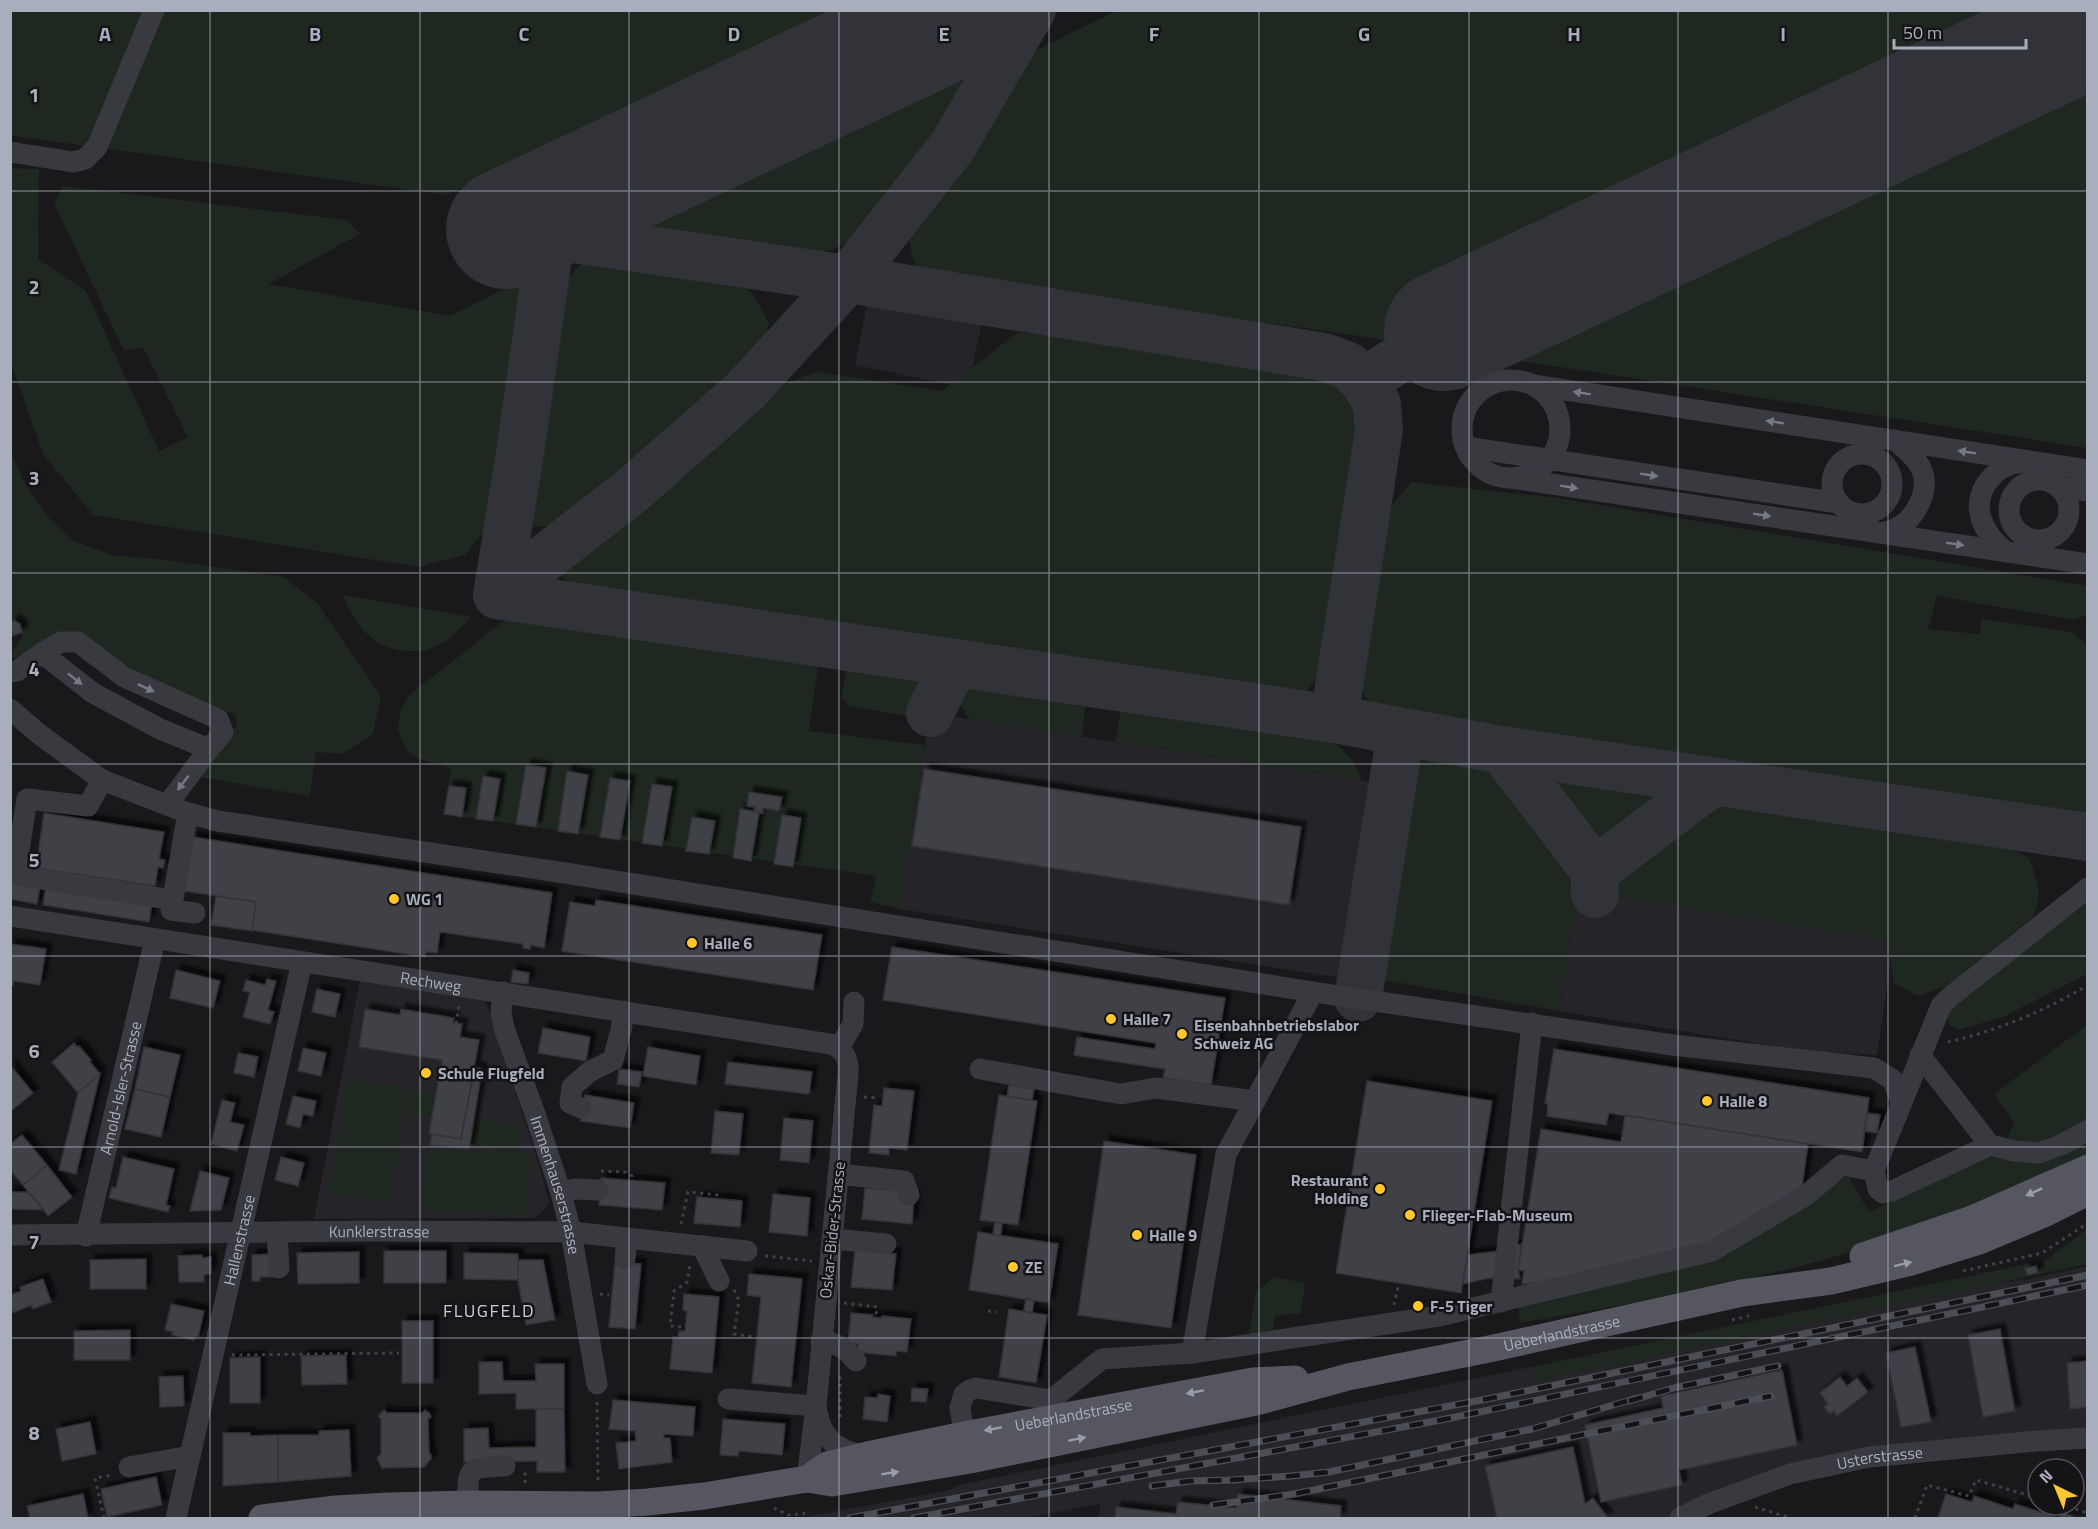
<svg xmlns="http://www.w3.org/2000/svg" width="2098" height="1529" viewBox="0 0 2098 1529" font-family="'Titillium Web',sans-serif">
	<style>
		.built { fill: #252428 }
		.green { fill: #1e2720 }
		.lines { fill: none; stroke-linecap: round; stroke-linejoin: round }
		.taxiway { stroke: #323338; stroke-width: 48 }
		.runway { stroke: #323338; stroke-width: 120 }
		.building { fill: #404046; stroke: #333237; stroke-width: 1.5; filter: url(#shadow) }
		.path { stroke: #3f4148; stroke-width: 3; stroke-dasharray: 3 4.5; stroke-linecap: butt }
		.minor { stroke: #393a40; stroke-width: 21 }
		.major { stroke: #555660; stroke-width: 27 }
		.rail-casing { stroke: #4c4e56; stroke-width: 7 }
		.rail { stroke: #141316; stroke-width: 4.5; stroke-dasharray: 14; stroke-linecap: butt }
		.oneway { fill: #777a84 }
		.oneway2 { fill: #989caa }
		.grid { fill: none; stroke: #a9aebc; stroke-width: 1.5; stroke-opacity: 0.55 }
		.poi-dot { fill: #ffc72c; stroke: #141316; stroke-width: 2 }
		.labels { text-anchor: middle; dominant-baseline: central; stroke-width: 5; stroke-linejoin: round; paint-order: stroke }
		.poi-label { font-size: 16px; font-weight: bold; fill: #a9aebc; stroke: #141316; text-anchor: start }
		.street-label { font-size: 16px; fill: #a9aebc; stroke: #141316 }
		.neighbourhood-label { font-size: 18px; letter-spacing: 1.5px; fill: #cbcdd7; stroke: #141316 }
		.grid-label { font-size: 20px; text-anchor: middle; font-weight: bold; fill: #a9aebc; stroke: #141316; stroke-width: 5; stroke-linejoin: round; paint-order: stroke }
	</style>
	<defs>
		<filter id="shadow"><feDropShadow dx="5.5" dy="-5.5" stdDeviation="1.5" flood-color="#0009"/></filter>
	</defs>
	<rect width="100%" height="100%" fill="#19181b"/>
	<path class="built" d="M871,284L986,302L968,388L855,365Z
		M930,713L1392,785L1361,981L899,909Z
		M1577,891L1894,939L1877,1055L1805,1051L1559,1011Z
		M360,980L485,1000L533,1145L548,1197L549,1203L539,1215L533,1218L314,1219Z
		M2087,1266V1430L1869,1457L1680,1518H1099L1100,1504L1025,1518H800L950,1490L959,1485L1870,1297L2024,1280Z"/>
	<path class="green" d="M1118,10L2087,11V448L1333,332L935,279C913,271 907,250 911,228L1032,52Z
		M10,11H833L446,195L13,136L10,135Z
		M951,73L964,85L927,150L866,233L831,250L796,258L645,236L637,228Z
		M11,168L39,169L38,259L86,291L159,451L188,437L143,347L124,351L54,203L63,186L347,220L360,234L269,284L450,316L510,286L525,290L493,520L465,555L419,567L93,515L43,454L11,363Z
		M615,257L733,280L754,295L769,323L761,354L679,435L558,525L533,527L523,512L557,292L582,263Z
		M1018,332L1314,369L1352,399L1366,440L1328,667L1307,690L1265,696L577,593L562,577L569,550L652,488L770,388L817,372L942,391Z
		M10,449L21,476L34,497L49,518L72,540L112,555L158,559L284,577L317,603L381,696L373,734L342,754L316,752L310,796L199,777L201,766L237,725L235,714L174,695L70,631L54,635L18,660L11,657V654L23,636L11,626Z
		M1411,482L1558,498L2087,586V615L2074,620L1937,596L1928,629L1980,634L1981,619L2072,632L2087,645V826L1398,720L1373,707L1362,691L1358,675L1367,603L1381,519Z
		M343,595L471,617C459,630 446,645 427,650C423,652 418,651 414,651C377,653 355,627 343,595Z
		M509,617L819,659L809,731L925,745L899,909L870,902L876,876L444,814L451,768L419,759L406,749L398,730L400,712L409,695Z
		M851,663L911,674L925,686L931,696L930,713L924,712L922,719L846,705V701L841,699L846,669L850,670Z
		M980,682L1086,700L1082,737L969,719L958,701L961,691Z
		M1122,702L1326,736C1345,751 1354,757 1361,780L1115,742Z
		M1442,757L1987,836L2029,858C2036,879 2044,896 2033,917L1945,987L1917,996L1894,983L1887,940L1577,891L1559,1011L1367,977L1399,782L1418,761Z
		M2087,903V974L2001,1018L1957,1030L1949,1025L1948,1014L1972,989Z
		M2087,1025V1158L1895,1237L1828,1259L1693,1293L1520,1323L1518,1304L1718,1256L1848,1176L1869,1212L1987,1157L2000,1158L2014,1122L1994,1094Z
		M348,1079L408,1088L390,1203L329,1193Z
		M409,1091L435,1095L432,1116L406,1112Z
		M477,1119L521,1126L516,1152L472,1145Z
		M427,1149L532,1154L528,1216L423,1210Z
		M2087,1229V1264L1534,1382L1533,1367L2046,1260Z
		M1274,1277L1305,1283L1301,1313L1275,1316L1273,1330L1249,1334L1256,1292Z"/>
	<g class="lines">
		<path class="taxiway" d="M506,229L848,279L1324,357L1348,366L1364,381L1377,404L1379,430L1334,719
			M1364,381L1444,331
			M497,595L1334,719L1502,750L2088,837
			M497,595L630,492L744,392L848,279L952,147L1032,10
			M497,595L520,453L551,236
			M930,713L954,664
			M1502,750L1595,871
			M1595,894V871L1711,783
			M1358,998L1401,732"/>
		<path class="runway" d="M506,229L971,10
			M1444,331L2088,28"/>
	</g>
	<path class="building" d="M14,620L20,624L22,632L13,636L10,624Z
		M526,765L546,768L536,827L516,824Z
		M924,769L1301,827L1289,905L912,846Z
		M567,771L588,775L578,834L558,831Z
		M483,776L500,779L493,821L476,819Z
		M610,778L630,781L620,840L600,837Z
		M652,784L672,787L662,846L642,843Z
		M449,786L466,788L462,817L444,814Z
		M749,792L782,797L779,811L763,808V813L754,811L755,807L747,806Z
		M740,809L759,812L751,861L733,858Z
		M44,813L164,832L159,859L165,860L163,868L158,867L155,886L36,868Z
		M782,815L801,818L793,867L774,864Z
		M692,817L715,821L709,854L686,851Z
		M193,837L552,893L544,948L531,945L530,949L523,948V944L440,932L437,953L426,952L425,957L252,930L256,902L184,891Z
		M10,881L40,885L37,904L10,899Z
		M46,886L152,903L149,922L43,905Z
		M216,896L256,902L252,931L211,925Z
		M596,900L822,935L813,990L562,951L570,902L595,906Z
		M10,944L46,949L40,985L14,981L13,986H10Z
		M892,947L1225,998L1211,1085L1163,1078L1165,1069L1074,1055L1077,1037L1155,1049L1156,1043L883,1000Z
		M176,970L220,981L213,1008L170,998Z
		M513,970L529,973L528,984L511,982Z
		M267,979L276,981L268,1010L274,1012L270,1024L243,1017L250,992L243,991L246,980L265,985Z
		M317,989L340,994L335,1017L312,1012Z
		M365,1009L400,1015L401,1009L454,1018L453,1023L462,1024L460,1037L479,1040L461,1139L429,1134L442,1060L359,1047Z
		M543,1028L590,1037L586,1061L538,1053Z
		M74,1043L78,1048L79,1046L91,1060L90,1062L100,1074L78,1093L52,1062Z
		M144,1047L180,1055L170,1097L135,1089Z
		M648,1047L700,1056L696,1085L643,1076Z
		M303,1048L326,1053L321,1076L298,1071Z
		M1554,1049L1869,1098L1862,1152L1609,1113L1606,1125L1547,1116L1548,1104L1545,1103Z
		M238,1053L258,1057L254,1077L234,1073Z
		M728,1062L812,1072L809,1094L725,1084Z
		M10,1065L33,1093L10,1112Z
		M475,1067L482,1069L469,1149L430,1145L432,1134L461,1139Z
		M619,1069L642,1072L639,1087L617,1084Z
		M100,1074L76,1174L59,1170L78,1093Z
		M1367,1081L1492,1101L1461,1293L1336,1273Z
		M1009,1085L1034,1089L1032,1100L1007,1096Z
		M884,1088L914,1091L907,1150L889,1148V1155L869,1153L874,1105L882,1106Z
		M135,1089L170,1097L161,1137L125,1129Z
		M585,1095L634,1103L630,1128L581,1121Z
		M999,1095L1037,1101L1018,1225L980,1220Z
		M293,1096L316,1101L313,1116L303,1114L300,1128L286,1124Z
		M222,1100L235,1103L230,1122L244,1125L237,1151L211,1144Z
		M715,1111L743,1114L739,1155L711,1153Z
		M1867,1113L1880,1115L1877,1133L1864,1131Z
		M1625,1115L1808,1144L1801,1193L1712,1245L1571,1279L1522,1284L1524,1271L1518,1270L1541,1129L1621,1142Z
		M784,1118L813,1121L809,1163L780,1160Z
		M22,1135L47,1165L23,1185L10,1170V1144Z
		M1104,1141L1196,1155L1171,1328L1078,1315Z
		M123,1157L174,1169L166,1205L170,1206L168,1212L109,1198L112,1187L116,1188Z
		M281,1157L304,1163L298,1186L275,1180Z
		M47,1165L72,1197L48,1216L23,1185Z
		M200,1171L229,1178L221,1210L190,1211Z
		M601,1178L665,1183L662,1210L599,1205Z
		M865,1188L904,1191L914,1196L912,1224L862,1219Z
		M10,1192H29L44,1210L10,1209Z
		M773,1194L810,1198L807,1236L769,1232Z
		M697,1197L742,1201L740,1227L694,1223Z
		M995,1222L1002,1223L1001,1236L993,1234Z
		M978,1232L1058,1244L1049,1303L969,1290Z
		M1521,1244L1518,1270L1520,1279L1489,1278L1463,1284L1468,1255L1498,1251Z
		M855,1250L896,1254L892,1290L851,1287Z
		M384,1251H446V1283H384Z
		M359,1252V1283L298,1284L297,1253Z
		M464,1253L518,1254V1280L464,1279Z
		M277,1254V1277H260V1281H252V1255Z
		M202,1255V1258L211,1257V1274L204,1275V1282H179L178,1256Z
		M146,1259V1289H90V1260Z
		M518,1260H543L555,1320L526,1325L518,1280Z
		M615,1262L641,1264L635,1329L609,1327Z
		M2036,1266L2038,1273L2027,1275L2025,1268Z
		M749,1274L802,1279L791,1387L752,1383L761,1297L747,1295Z
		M43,1279L51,1302L33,1309L32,1305L12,1313L10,1295L21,1291L20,1287Z
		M684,1294L719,1297L712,1373L670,1369L673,1337H678L679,1331H685L687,1311L683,1310Z
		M1026,1298L1034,1301L1032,1313L1024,1311Z
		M171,1304L204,1311L198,1337H195L194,1340L172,1335L173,1332L165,1330Z
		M1009,1309L1047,1315L1036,1383L999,1377Z
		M851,1313L873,1315L872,1317L881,1318L882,1316L911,1319L907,1352L896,1351V1356L857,1352L858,1344L848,1343Z
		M402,1321H433V1383H402Z
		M2000,1329L2015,1411L1983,1417L1968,1335Z
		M130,1330V1360H74V1331Z
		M1915,1347L1931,1422L1901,1427L1886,1353Z
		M346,1355L347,1384L302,1385L301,1356Z
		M260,1357V1403H230V1358Z
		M2088,1361V1407L2070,1409L2067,1363Z
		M479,1362H502L503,1381H536L535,1364H564V1409H516V1393L479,1394Z
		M1782,1370L1797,1445L1679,1470L1682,1485L1601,1502L1585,1425L1663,1408L1661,1396Z
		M183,1376L184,1406L160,1407L159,1377Z
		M1840,1377L1847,1386L1857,1378L1868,1392L1837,1416L1834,1411L1830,1414L1824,1407L1828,1404L1820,1393Z
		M912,1388L928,1389L926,1402L911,1401Z
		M878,1394L890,1396L887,1422L863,1419L865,1397L877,1398Z
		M613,1400L695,1407L693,1436L664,1434V1438H670L672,1462L619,1469L616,1443L636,1441L635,1431L609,1429Z
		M536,1409H564L565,1472H537V1461L464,1462V1429L488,1428L489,1448L536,1447Z
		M384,1410L387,1413H422L425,1410L430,1414L431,1417L428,1419L429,1453L431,1455V1459L424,1467L382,1468L377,1458L381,1454V1419L378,1416Z
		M723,1419L785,1424L782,1455L739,1451L738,1456L720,1455Z
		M90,1422L96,1454L62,1461L56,1429Z
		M349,1430L351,1476L278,1482V1435H319V1431Z
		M223,1433H250V1436L278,1435V1482L223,1486Z
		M1573,1447L1585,1504L1593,1498L1608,1518H1497L1485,1466Z
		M156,1477L162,1505L107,1517L101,1489Z
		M83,1494L88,1518H30L27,1506Z
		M1238,1494L1341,1506L1340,1518H1115L1116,1507L1176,1514L1178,1502L1236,1508Z
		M1946,1494L1972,1502L1974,1496L2013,1509L2015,1504L2059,1518L2061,1512L2077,1518H1938Z"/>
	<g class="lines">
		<path class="path" d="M456,1024L459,1005
			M1948,1042C1994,1032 2047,1010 2088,985
			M481,1075L503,1078
			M864,1097L879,1098
			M601,1171L626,1172L632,1176V1179
			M681,1224L688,1192L719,1195V1198
			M765,1256L812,1261
			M1963,1271L2042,1253L2088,1223
			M734,1290L739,1300L734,1334L754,1337
			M600,1294L609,1295
			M844,1303L877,1307L876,1315
			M1394,1305L1399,1283
			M988,1311L997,1312
			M1732,1320L1749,1316
			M681,1327L670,1326L674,1291L687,1282L690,1265
			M232,1355L399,1353
			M597,1402L598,1482
			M840,1417V1373
			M525,1483V1471
			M2061,1505L2088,1513
			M1755,1507L1791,1518
			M774,1508L788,1515L810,1513
			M104,1518L95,1478L112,1475
			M1915,1518L1927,1485L1969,1496L1976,1480L2038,1498"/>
		<g class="minor">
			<path d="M10,152L73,162L85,159L97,147L154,10"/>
			<circle cx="1511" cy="429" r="49"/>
			<path d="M1533,385L2088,470"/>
			<path d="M1466,447L1839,503"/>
			<circle cx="1862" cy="484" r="30"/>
			<path d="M1511,478L2088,564"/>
			<circle cx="2039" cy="510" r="30"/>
			<path d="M2058,487L2088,491"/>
			<path d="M1881,533C1886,532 1891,531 1895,529C1916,519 1931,490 1921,468C1915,456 1905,449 1895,440"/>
			<path d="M2006,552C1985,535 1970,510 1986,484C1991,477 1999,469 2007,466C2012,463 2019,463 2025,462"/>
			<path d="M42,653L61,642H78L124,677L218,719L223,732L209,749"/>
			<path d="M10,672L17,671L42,653L93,693L160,729L209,749L167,805"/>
			<path d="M10,709L39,734L102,780L188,813L218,821L565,873L1313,992L1673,1045L1874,1068L1893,1080L1901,1103"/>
			<path d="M102,780L88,806L27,799L15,875L173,900"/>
			<path d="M188,813L171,910L195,913"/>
			<path id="s1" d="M10,916L830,1044C845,1049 849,1059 848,1074L816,1406L807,1479"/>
			<path id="s2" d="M503,992L501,1013L504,1028L534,1111L561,1193L571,1232L597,1384"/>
			<path d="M839,1048L853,1024L854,1002"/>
			<path d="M1920,1055L1990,1145"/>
			<path d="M980,1069L1121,1094L1156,1088L1255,1101L1313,992"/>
			<path d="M581,1108L570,1103L572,1087L589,1072L613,1060L621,1030L624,1011"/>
			<path d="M1874,1171L1941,1006L1951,996L2088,888"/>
			<path d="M838,1174L904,1181L909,1195"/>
			<path d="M561,1193L574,1189L598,1190"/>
			<path d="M277,1233L279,1268"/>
			<path id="s3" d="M10,1235L372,1231L571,1232L747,1251"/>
			<path id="s4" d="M86,1236L155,939"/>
			<path d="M832,1239L886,1244"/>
			<path d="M702,1246L719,1281"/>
			<path d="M625,1259L627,1238"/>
			<path d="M1501,1302L1532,1023"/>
			<path d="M821,1341C838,1343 846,1349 856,1361"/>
			<path d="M1192,1353L1226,1154L1255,1101"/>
			<path d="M728,1399L816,1406"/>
			<path d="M817,1412C822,1439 838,1452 865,1455"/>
			<path d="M967,1448L960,1408L964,1394L970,1390L976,1388L1051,1400L1102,1359L1192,1353L1439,1316L1712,1251L1805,1196L1842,1165L1874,1171L1878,1189L1883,1193L1892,1191L1990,1145L2014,1151L2039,1153L2061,1145L2088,1130"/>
			<path d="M129,1467L190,1456"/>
			<path d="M468,1504C467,1466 468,1468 505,1466"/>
			<path id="s5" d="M176,1518L302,962"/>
			<path id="s6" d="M1680,1518L1708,1504L1790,1474L1869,1457L2037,1441L2088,1438"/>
		</g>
		<g class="major">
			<path d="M1863,1256L1972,1219L2088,1168"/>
			<path id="s7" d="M807,1479L827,1465L867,1455L964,1435L1253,1381L1295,1379"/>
			<path id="s8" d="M262,1518L336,1509L389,1506L468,1504L598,1505L648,1502L704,1496L807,1479L832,1483L970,1460L1256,1402L1348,1377L1489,1349L1742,1293L1831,1281L1911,1262L1979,1241L2046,1213L2088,1192"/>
		</g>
		<defs>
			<path id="rail" d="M1629,1401L1674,1388L1778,1366
				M1230,1480L1291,1476L1329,1472L1532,1429L1637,1398
				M1152,1486L1190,1481L1237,1480
				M1213,1505L1294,1494L1771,1396
				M850,1518L1487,1399L2088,1275
				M914,1518L1446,1419L2088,1285"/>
		</defs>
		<use href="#rail" class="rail-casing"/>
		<use href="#rail" class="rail"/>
	</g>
	<defs><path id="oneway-solid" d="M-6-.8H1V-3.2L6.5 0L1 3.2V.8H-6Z" transform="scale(1.5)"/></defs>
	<g class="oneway">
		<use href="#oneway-solid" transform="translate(1582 393) rotate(-171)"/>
		<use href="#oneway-solid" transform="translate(1775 422) rotate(-171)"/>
		<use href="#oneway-solid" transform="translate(1967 452) rotate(-171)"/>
		<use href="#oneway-solid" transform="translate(1649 475) rotate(9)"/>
		<use href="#oneway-solid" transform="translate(1569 487) rotate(9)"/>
		<use href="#oneway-solid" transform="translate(1762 515) rotate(9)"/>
		<use href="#oneway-solid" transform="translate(1955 544) rotate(9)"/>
		<use href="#oneway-solid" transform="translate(75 679) rotate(38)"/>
		<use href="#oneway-solid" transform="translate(146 688) rotate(25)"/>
		<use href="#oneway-solid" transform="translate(183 783) rotate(127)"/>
	</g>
	<g class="oneway2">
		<use href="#oneway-solid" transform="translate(2034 1192) rotate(156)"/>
		<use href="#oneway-solid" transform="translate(1903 1264) rotate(-14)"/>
		<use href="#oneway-solid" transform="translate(1195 1392) rotate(170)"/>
		<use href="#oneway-solid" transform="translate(993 1429) rotate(169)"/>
		<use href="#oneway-solid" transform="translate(1077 1439) rotate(-12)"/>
		<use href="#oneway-solid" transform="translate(890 1473) rotate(-9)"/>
	</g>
	<path class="grid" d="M210,10V1518M420,10V1518M629,10V1518M839,10V1518M1049,10V1518M1259,10V1518M1469,10V1518M1678,10V1518M1888,10V1518M10,191H2088M10,382H2088M10,573H2088M10,764H2088M10,956H2088M10,1147H2088M10,1338H2088"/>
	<g class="poi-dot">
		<circle cx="394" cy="899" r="6"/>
		<circle cx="692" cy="943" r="6"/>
		<circle cx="1111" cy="1019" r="6"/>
		<circle cx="1182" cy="1034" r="6"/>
		<circle cx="426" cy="1073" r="6"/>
		<circle cx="1707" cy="1101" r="6"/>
		<circle cx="1380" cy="1189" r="6"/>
		<circle cx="1410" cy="1215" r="6"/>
		<circle cx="1137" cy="1235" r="6"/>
		<circle cx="1013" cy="1267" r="6"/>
		<circle cx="1418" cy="1306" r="6"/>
	</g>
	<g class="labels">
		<g class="poi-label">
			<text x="406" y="899">WG 1</text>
			<text x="704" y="943">Halle 6</text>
			<text x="1123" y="1019">Halle 7</text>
			<text x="1194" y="1025">Eisenbahnbetriebslabor<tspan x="1194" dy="18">Schweiz AG</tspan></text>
			<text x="438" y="1073">Schule Flugfeld</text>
			<text x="1719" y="1101">Halle 8</text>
			<text x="1368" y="1180" text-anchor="end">Restaurant<tspan x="1368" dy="18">Holding</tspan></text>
			<text x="1422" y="1215">Flieger-Flab-Museum</text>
			<text x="1149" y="1235">Halle 9</text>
			<text x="1025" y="1267">ZE</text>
			<text x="1430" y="1306">F-5 Tiger</text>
		</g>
		<g class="street-label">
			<text stroke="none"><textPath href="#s1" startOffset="426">Rechweg</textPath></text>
			<text stroke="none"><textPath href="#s4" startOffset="152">Arnold-Isler-Strasse</textPath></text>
			<text stroke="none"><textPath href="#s2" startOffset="202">Immenhauserstrasse</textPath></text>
			<text transform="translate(832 1230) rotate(-84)">Oskar-Bider-Strasse</text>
			<text stroke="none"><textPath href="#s3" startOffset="369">Kunklerstrasse</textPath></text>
			<text stroke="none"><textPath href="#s5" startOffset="285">Hallenstrasse</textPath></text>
			<text stroke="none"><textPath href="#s8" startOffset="1318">Ueberlandstrasse</textPath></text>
			<text stroke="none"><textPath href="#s7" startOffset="276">Ueberlandstrasse</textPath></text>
			<text stroke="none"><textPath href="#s6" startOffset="210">Usterstrasse</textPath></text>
		</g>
		<g class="neighbourhood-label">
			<text x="489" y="1310">FLUGFELD</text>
		</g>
	</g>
	<g class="grid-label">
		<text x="105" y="41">A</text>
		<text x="315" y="41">B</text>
		<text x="524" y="41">C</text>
		<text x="734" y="41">D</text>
		<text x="944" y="41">E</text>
		<text x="1154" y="41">F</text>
		<text x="1364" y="41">G</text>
		<text x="1574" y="41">H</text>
		<text x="1783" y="41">I</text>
		<text x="34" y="102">1</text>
		<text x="34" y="294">2</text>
		<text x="34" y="485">3</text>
		<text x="34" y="676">4</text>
		<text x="34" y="867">5</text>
		<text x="34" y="1058">6</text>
		<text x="34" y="1249">7</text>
		<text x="34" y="1440">8</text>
	</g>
	<rect width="2098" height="1529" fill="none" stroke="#a9aebc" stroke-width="24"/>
	<g transform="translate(2056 1487) rotate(317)"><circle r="28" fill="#141316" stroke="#505158" stroke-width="1.5"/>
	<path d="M0-4.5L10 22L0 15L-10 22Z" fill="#ffc72c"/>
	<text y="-9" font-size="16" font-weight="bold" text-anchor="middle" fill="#a9aebc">N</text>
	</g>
	<path d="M1894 39v9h132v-9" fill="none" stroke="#a9aebc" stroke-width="3"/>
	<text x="1903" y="39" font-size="18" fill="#a9aebc" stroke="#141316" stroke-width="4.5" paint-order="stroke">50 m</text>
</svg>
